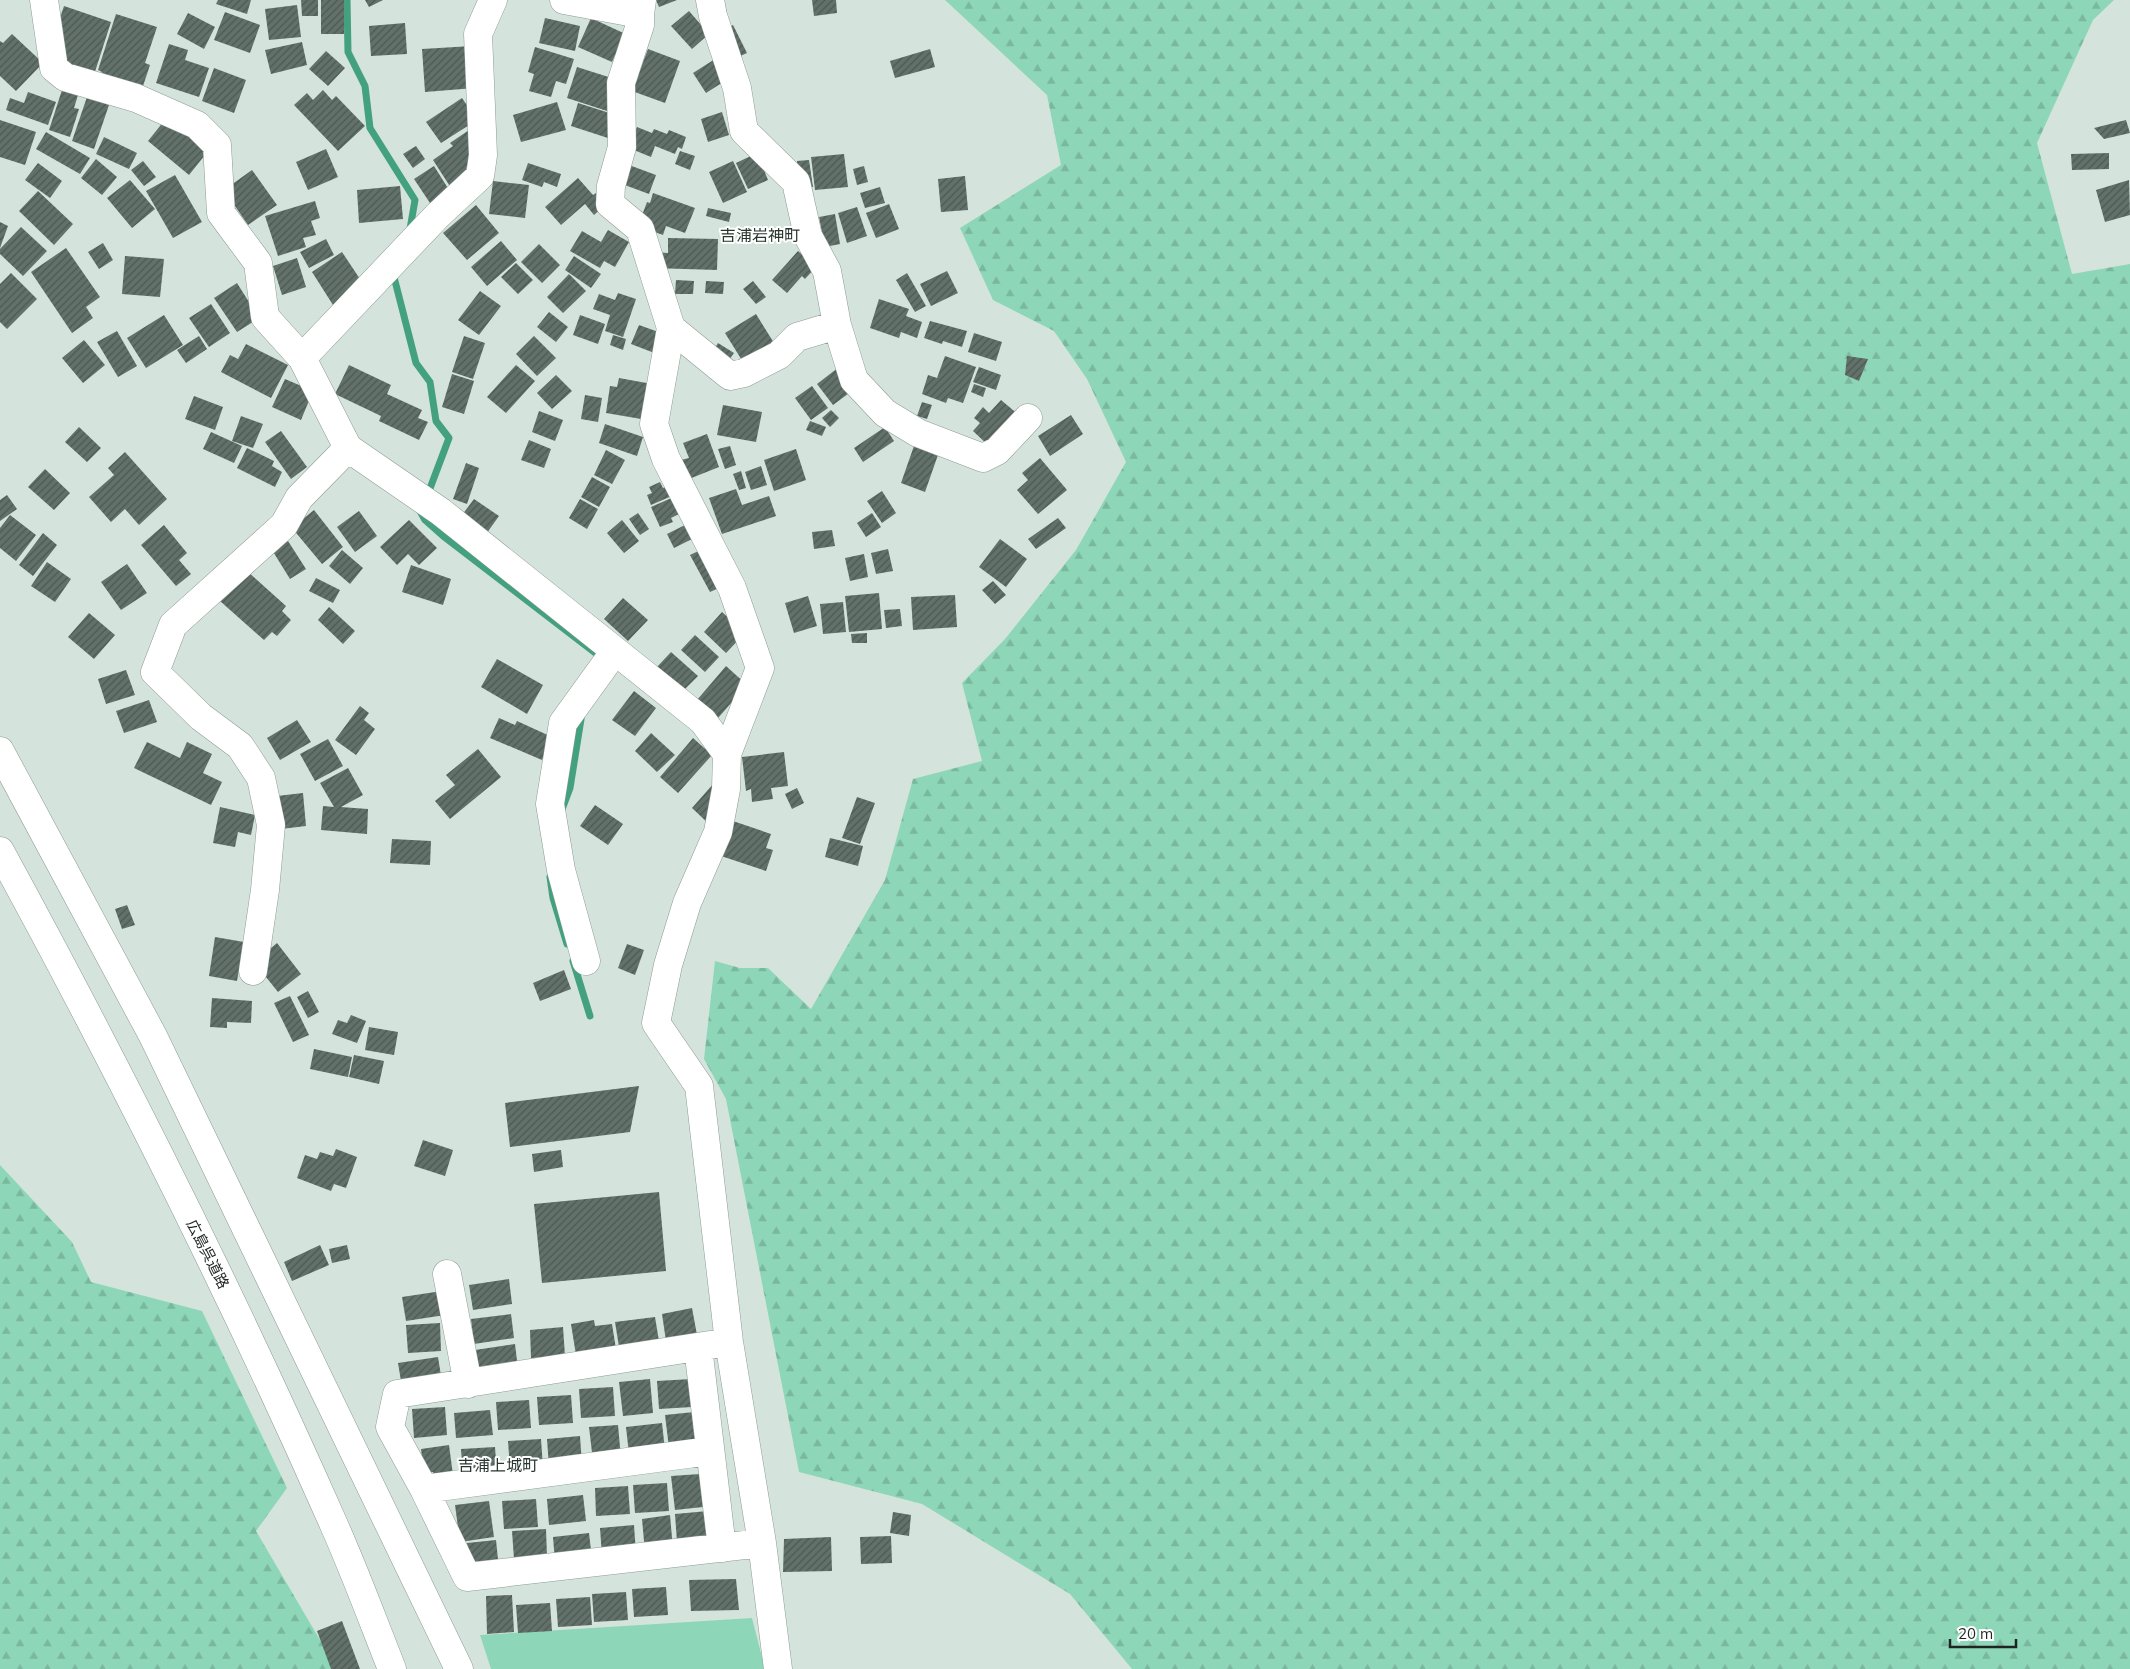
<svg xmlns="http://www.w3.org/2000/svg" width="2130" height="1669" viewBox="0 0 2130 1669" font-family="Mulish,'Noto Sans JP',sans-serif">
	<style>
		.forest { fill: url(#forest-firs) }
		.green { fill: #8dd7b8 }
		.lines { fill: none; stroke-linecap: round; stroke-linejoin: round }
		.stream { stroke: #44a17f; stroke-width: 7 }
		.building { fill: url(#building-hatch) }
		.minor-casing { stroke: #8d9b94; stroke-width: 29 }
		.highway-casing { stroke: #8d9b94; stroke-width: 29 }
		.minor { stroke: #fff; stroke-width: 28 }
		.highway { stroke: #fff; stroke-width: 28 }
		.labels { text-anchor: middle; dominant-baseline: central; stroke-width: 4; stroke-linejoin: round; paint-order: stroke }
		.street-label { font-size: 15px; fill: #1f2422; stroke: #fff }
		.neighbourhood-label { font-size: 16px; fill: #293630; stroke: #fff }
	</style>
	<defs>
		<pattern id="forest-firs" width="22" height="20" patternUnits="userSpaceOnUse" patternTransform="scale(1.25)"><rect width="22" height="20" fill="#8dd7b8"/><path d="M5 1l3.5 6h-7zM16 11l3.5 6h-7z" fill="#79b89e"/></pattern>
		<pattern id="building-hatch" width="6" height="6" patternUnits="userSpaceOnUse" patternTransform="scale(1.25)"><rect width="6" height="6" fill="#63716b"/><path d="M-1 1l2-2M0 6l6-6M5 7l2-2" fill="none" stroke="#4c5853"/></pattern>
	</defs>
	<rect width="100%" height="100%" fill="#d4e4dc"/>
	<path class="forest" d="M945,0H2114L2093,20L2037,143L2072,274L2130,264V1669H1132L1070,1594L922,1504L799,1472L726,1099L704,1059L715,961L740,968H768L811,1009L885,880L913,779L982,761L962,683L1005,639L1076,550L1126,462L1087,379L1054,331L993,300L960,228L1061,165L1047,95Z
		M0,1165L72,1242L91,1282L202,1311L287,1488L256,1531L337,1669H0Z"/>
	<path class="green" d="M752,1618L765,1669H491L480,1635Z"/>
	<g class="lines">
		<path class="stream" d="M347,0L348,52L365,86L370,128L415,200L410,229
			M395,273L394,277L416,363L430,382L436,421L449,438L429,491
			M420,511L425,520L443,536L598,655
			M561,812L570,788L582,713
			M550,877L553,898L567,944
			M573,961L590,1016"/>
	</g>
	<path class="building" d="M218,0H251L247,14L216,4Z
		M301,0H318V16H302Z
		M321,0H344V34H321Z
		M365,0H383L369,7Z
		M656,0H677L659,7Z
		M812,0H836L837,13L814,16Z
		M297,5L301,37L269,40L265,9Z
		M64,6L111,22L92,81L53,61L56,30Z
		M689,11L709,34L692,49L671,26Z
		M225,12L260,25L250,53L214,40Z
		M188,13L215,27L204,49L177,34Z
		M116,14L157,27L145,63L150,65L140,95L99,81L102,72L98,70Z
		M545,18L580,26L575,51L539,43Z
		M591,18L632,37L623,58L615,55L612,62L578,47Z
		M405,23L407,54L371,56L369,26Z
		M733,25L747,53L736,58L722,31Z
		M12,34L43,63L16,91L0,76V41L3,43Z
		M302,42L307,65L271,74L265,50Z
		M169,44L188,50L185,60L209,68L199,97L156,83Z
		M472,46L475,88L425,92L422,49Z
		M535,47L574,59L566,84L556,81L551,97L529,91L534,74L528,72Z
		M648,49L680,61L665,103L632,91Z
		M930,49L935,67L895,78L890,61Z
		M326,51L345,68L328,86L309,69Z
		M715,59L728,79L706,93L693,73Z
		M577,67L618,80L607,111L567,98Z
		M214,68L246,80L234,113L202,101Z
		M62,90L78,95L74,108L79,109L70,137L49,130Z
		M323,90L332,100L336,96L365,126L338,151L294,105L307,93L313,100Z
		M28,92L56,102L48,125L6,110L10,98L24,103Z
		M87,97L109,105L94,149L72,141Z
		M462,98L477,120L441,143L426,122Z
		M557,102L566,130L521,142L513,115Z
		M578,103L619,116L611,139L571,126Z
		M722,112L729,135L708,142L701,119Z
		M168,116L209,150L189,175L148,141Z
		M0,120L36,132L25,165L0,157Z
		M2126,120L2130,133L2104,139L2094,128Z
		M637,127L652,133L654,129L667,134L669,130L686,137L682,149L678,147L675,154L655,146L651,157L629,148Z
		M472,128L482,158L466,168L471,175L451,188L433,160L453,146L450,143Z
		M46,132L90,158L80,174L36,149Z
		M104,137L137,153L129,169L96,154Z
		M416,146L425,159L413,168L403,154Z
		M326,149L338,177L308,190L296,162Z
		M680,151L695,156L690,170L675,164Z
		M757,153L768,180L748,189L736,163Z
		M2109,153V169L2072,170L2071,154Z
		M844,154L848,187L815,190L811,157Z
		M96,159L117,177L102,195L81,178Z
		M809,160L813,187L801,189L797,161Z
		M143,161L156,177L144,186L131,170Z
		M733,161L747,192L723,203L709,172Z
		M38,163L62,181L50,198L25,180Z
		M528,163L561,174L557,187L544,182L542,187L522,180Z
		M629,165L656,175L649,194L622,184Z
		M434,166L451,193L432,206L414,179Z
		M864,166L868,182L857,185L853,169Z
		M252,170L277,205L248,225L224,190Z
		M175,175L202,222L173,238L146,191Z
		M965,176L968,210L941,212L938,179Z
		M578,178L593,195L596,193L606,204L594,215L585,204L561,225L545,207Z
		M130,180L155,209L132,228L107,198Z
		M2129,180L2130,215L2105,222L2096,190Z
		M493,181L529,185L525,218L489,214Z
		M400,186L403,219L359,223L357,190Z
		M880,187L885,203L865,208L860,193Z
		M38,191L73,224L54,245L19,211Z
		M653,193L695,208L685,233L666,226L663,235L638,226L647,202L650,203Z
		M315,201L320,218L311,221L316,235L303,238L306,247L278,256L265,216Z
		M889,204L899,229L876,238L866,213Z
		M476,205L499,233L467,260L443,233Z
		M857,207L867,236L847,243L838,213Z
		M708,208L731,213L729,222L706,216Z
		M835,214L840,244L825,247L819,217Z
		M0,222L8,226L0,248Z
		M21,227L47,251L23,276L0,254V249Z
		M608,230L629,242L615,267L604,261L600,268L570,251L582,231L601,242Z
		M668,238L718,239L717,270L652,268L653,252L668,253Z
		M326,239L334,255L309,268L300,252Z
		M501,241L517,260L487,286L471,267Z
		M103,243L113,260L99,269L88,252Z
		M539,244L560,265L542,283L521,262Z
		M66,248L100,297L86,307L93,318L72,333L31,272Z
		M798,251L816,267L805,279L802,276L787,293L772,280Z
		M342,252L364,285L333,305L312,272Z
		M125,256L164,259L160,297L122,294Z
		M574,256L601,274L591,288L565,270Z
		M297,258L306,287L282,295L273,266Z
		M516,263L533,280L518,294L501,277Z
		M947,271L958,293L931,306L920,284Z
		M11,273L37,299L7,329L0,322V284Z
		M907,273L926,306L915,312L896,280Z
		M569,274L586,291L563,313L547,297Z
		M676,280L694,281L693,294H675Z
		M706,281L724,282L723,294L705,293Z
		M753,281L766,297L756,304L743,289Z
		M237,283L259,318L237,332L214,298Z
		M480,291L501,306L479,335L458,320Z
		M618,293L636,299L623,337L605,331L610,315L593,309L599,294L615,300Z
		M879,299L909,309L906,316L922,322L917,338L901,332L899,338L870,328Z
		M211,304L230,333L209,347L189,318Z
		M549,312L568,327L556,342L537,327Z
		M756,314L774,343L743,362L725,333Z
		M164,315L183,345L146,368L127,338Z
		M580,315L605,324L598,344L573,335Z
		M930,321L967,331L962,347L943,341L942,344L924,338Z
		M639,325L664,334L657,354L631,344Z
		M117,331L137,366L118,377L97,342Z
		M974,333L1002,342L996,361L968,352Z
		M613,335L626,339L623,350L610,345Z
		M199,336L207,349L186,363L177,350Z
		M464,336L485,343L473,379L452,372Z
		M534,336L556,358L537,376L516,354Z
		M84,340L105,365L83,383L62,358Z
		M718,343L734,353L726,364L711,354Z
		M246,344L288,365L271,398L221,372L230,355L238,359Z
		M945,356L976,367L963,403L948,398L946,403L922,394L928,375L937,378Z
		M1847,356L1868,359L1859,381L1845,375Z
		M349,365L391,385L387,394L422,410L418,418L428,422L419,440L379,421L381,416L335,394Z
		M516,365L535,381L506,413L487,397Z
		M839,367L856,388L833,405L817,384Z
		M979,367L1001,375L996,390L973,382Z
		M452,374L474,381L464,414L442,407Z
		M556,375L572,391L552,409L537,393Z
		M619,378L652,384L653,421L606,413L610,386L617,387Z
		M285,379L313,391L301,420L272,407Z
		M974,384L986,388L983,397L971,392Z
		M812,386L828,408L811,420L795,398Z
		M585,395L602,398L598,422L581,419Z
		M194,396L223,407L215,430L185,419Z
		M1001,400L1019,415L990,447L973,431L980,423L974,418L983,407L989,413Z
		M922,402L932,405L927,419L917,416Z
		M723,405L762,412L756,442L717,435Z
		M831,410L839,418L830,427L822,418Z
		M539,411L563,420L555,441L532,432Z
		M1071,415L1083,434L1050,456L1038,436Z
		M241,416L263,424L253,448L232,441Z
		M810,421L826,427L822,436L806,430Z
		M605,424L643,437L637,456L599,443Z
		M79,427L101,448L87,462L65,442Z
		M885,427L894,441L863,462L854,448Z
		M281,431L307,467L291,479L265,442Z
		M211,432L242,446L234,463L203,449Z
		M707,434L719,467L689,479L681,460L689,458L683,443Z
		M529,440L551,449L544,468L521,460Z
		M915,443L939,452L925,492L901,483Z
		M730,446L736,465L725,469L718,449Z
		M247,448L274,461L272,466L282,472L275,487L237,468Z
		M796,449L806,480L774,491L764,460Z
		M606,450L625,460L612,484L594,475Z
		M125,452L167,499L139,525L125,509L111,522L89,497L114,475L108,468Z
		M1040,458L1067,490L1038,514L1017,490L1028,480L1022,473Z
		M466,463L479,468L467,504L453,499Z
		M761,466L767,485L751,490L745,472Z
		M45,469L70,493L54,510L28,487Z
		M741,471L746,488L739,490L733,474Z
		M592,477L610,487L599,507L581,497Z
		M660,482L663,488L670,485L674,495L651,505L647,495L652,493L649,487Z
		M736,489L742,505L769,496L776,516L722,534L709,498Z
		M882,491L896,513L882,523L867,501Z
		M7,495L17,509L0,521V500Z
		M676,496L683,512L671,518L673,522L660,527L651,507Z
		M474,499L499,516L484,537L459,519Z
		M580,499L598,509L587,529L569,518Z
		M314,510L343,547L322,564L292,528Z
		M359,511L377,536L355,552L337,527Z
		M638,513L649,529L640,535L629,519Z
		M872,513L881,527L866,537L857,523Z
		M10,515L36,535L16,561L0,548V528Z
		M1058,518L1066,528L1036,549L1028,539Z
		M409,520L437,548L419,565L408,554L397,565L380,547Z
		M622,520L639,541L624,553L607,533Z
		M164,525L187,553L179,560L191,574L176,586L141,545Z
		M685,525L692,539L674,548L667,534Z
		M832,530L835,546L814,549L812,532Z
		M43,533L57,545L33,576L19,565Z
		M1000,539L1027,559L1006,587L979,567Z
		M288,541L306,569L290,579L272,550Z
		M707,547L727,584L710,592L690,555Z
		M888,549L893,571L876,574L871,553Z
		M342,550L363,568L350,584L329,566Z
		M864,554L868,577L850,581L845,558Z
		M47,562L71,579L55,602L31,586Z
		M127,564L147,593L121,610L101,582Z
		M411,565L451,579L443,605L402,592Z
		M247,571L286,606L282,611L291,620L277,636L272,632L264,640L220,601Z
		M316,578L340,590L333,603L309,591Z
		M993,581L1006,595L995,604L982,590Z
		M879,593L882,629L849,632L845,596Z
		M955,595L957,627L913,630L911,597Z
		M808,596L817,626L794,633L785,603Z
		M623,598L648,620L628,641L604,619Z
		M843,602L846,632L823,634L820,604Z
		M329,607L355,631L343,644L318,620Z
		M900,609L902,626L886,628L884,610Z
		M722,612L745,633L726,653L704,632Z
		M89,613L115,635L94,659L68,637Z
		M867,633V643H852L851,634Z
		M695,635L719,657L705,672L681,650Z
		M671,652L698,676L683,691L657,667Z
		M497,659L543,685L527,714L481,687Z
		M726,666L747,685L718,718L697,700Z
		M126,670L135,695L106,704L98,679Z
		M634,691L656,708L635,736L612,720Z
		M149,700L157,722L124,733L116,711Z
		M360,706L369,713L364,720L375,729L356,755L335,740Z
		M499,718L515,725L517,721L552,737L542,760L490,738Z
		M297,720L311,742L280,760L267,738Z
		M651,733L675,755L657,772L635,751Z
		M693,738L712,755L678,793L660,777Z
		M328,739L343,766L315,781L300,754Z
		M147,742L180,758L187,742L212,754L203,773L222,782L211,805L134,768Z
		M478,749L501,777L450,819L435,801L455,785L446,775Z
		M784,752L788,786L771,788L773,799L752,802L751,789L746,791L742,757Z
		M348,768L363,795L341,807L368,809L367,834L321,830L323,806L334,807L320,783Z
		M714,783L710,825L692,808Z
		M797,788L804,803L792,809L785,794Z
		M303,793L306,826L281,829L277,796Z
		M857,797L875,803L860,844L842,838Z
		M595,805L623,824L608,845L580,826Z
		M220,807L255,815L251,835L238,832L235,847L213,843Z
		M727,819L771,834L766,848L773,850L766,871L715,854Z
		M830,838L863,846L858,866L825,857Z
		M392,839L431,841L430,865L390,863Z
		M127,905L135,925L122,929L115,909Z
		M215,937L244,942L237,981L209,976Z
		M277,943L301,974L278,992L254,962Z
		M627,944L644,950L635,975L618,968Z
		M564,970L571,989L540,1001L533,983Z
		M308,991L319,1012L308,1018L297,997Z
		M290,996L309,1035L293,1042L274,1003Z
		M212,998L252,1001L251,1023L227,1022V1028L210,1027Z
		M351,1015L366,1021L357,1043L332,1034L338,1020L347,1023Z
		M369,1027L398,1032L394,1055L365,1050Z
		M314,1049L352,1057L348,1077L310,1069Z
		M354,1055L384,1061L379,1084L349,1077Z
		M639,1086L630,1132L510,1147L505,1103Z
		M423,1140L453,1150L445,1176L414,1166Z
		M336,1149L357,1157L346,1188L334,1184L331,1191L297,1178L305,1155L317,1159L320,1152L333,1156Z
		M561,1150L563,1167L534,1172L532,1154Z
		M659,1192L666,1271L542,1283L534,1204Z
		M320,1245L329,1265L292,1281L284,1262Z
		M347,1245L350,1259L332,1263L329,1249Z
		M509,1279L512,1304L473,1310L469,1285Z
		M442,1291L445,1315L406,1321L402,1297Z
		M692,1308L697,1335L666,1341L662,1314Z
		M511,1314L514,1338L474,1344L471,1319Z
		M655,1317L659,1341L619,1347L615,1322Z
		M594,1320L595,1326L612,1324L616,1349L576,1355L571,1324Z
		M440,1323L441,1351L408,1353L406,1325Z
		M563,1327L565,1356L531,1358L530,1330Z
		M515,1344L518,1369L479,1375L475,1350Z
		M438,1357L442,1382L402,1387L398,1363Z
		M650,1379L653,1413L623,1416L619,1382Z
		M691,1379L692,1407L659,1409L657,1381Z
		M613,1387L615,1416L581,1418L579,1389Z
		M571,1395L573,1423L539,1425L537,1397Z
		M529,1400L531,1428L498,1430L496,1402Z
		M445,1407L447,1435L414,1438L412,1409Z
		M490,1410L493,1435L456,1438L454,1413Z
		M694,1412L697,1446L669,1448L665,1415Z
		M662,1423L665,1450L629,1454L626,1427Z
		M618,1425L621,1458L593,1461L589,1427Z
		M580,1436L582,1465L549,1467L547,1439Z
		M541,1439L543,1467L510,1469L508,1441Z
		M449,1445L453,1475L435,1477L433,1472L424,1473L421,1449Z
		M495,1447L497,1475L463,1477L461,1449Z
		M700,1474L703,1507L675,1510L671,1476Z
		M667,1483L669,1511L635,1513L633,1485Z
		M628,1486L630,1514L596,1516L595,1488Z
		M583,1495L586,1521L549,1525L547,1499Z
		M536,1499L538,1527L504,1529L502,1501Z
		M489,1501L494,1537L460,1542L455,1505Z
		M708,1511L710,1540L677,1542L675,1514Z
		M893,1512L911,1515L909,1536L890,1533Z
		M670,1515L673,1549L645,1552L642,1519Z
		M634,1525L636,1554L602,1556L600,1528Z
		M546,1529L547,1557L514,1559L512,1531Z
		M589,1533L592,1559L555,1562L553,1537Z
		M891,1536L892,1563L861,1564L860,1537Z
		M831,1537L832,1571L783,1572L784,1539Z
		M496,1540L499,1569L469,1561L467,1543Z
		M736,1579L739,1610L691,1611L689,1580Z
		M666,1587L668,1615L634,1617L632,1589Z
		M626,1592L628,1620L594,1622L592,1594Z
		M512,1595L514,1632L487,1634L486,1596Z
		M590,1597L592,1625L558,1627L556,1599Z
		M550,1603L552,1631L518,1633L516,1605Z
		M342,1621L360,1669H331L317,1631Z"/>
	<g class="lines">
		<defs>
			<path id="minor" d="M44,0L54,68L65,77L136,98L197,125L217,145L221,213L258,263L265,317L302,358L348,448L441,512L703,721L727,754
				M564,0L640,14L642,0
				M710,0L713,16L737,88L744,131L796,182L808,236L827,271L837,325L854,380L885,413L918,433L983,458L997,451L1028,418
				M640,14V25L621,83L622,147L611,186L610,204L640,229L671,328L654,424L666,459L732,588L760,668L727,754L726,789L718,832L687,903L668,965L656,1023L699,1086L729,1342L762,1543L778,1669
				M671,328L730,376L744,373L779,355L797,337L837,325
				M302,358L437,216L480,176L483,155L478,34L493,0
				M0,751L153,1036L459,1669
				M586,961L561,870L550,804L563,723L615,651
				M253,971L265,890L271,825L261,778L240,746L201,717L155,672L173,625L284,525L299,498L348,448
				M447,1274L468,1384
				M729,1342L397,1394L390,1427L424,1489L467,1577L762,1543
				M698,1347L722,1548
				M424,1489L710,1451"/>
			<path id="highway" d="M0,851C120,1071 233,1296 334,1525C355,1572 373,1621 392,1669"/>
		</defs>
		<use href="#minor" class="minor-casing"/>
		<use href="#highway" class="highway-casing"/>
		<use href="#minor" class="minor"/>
		<use href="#highway" class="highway"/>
	</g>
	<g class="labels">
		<g class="street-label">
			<text transform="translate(208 1254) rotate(63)">広島呉道路</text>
		</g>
		<g class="neighbourhood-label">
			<text x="760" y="235">吉浦岩神町</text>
			<text x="498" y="1465">吉浦上城町</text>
		</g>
	</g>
	<path d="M1950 1639v8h66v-8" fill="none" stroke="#1f2422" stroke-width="2.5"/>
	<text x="1958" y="1639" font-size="15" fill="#1f2422" stroke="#ffffff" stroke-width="4" paint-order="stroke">20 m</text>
</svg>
